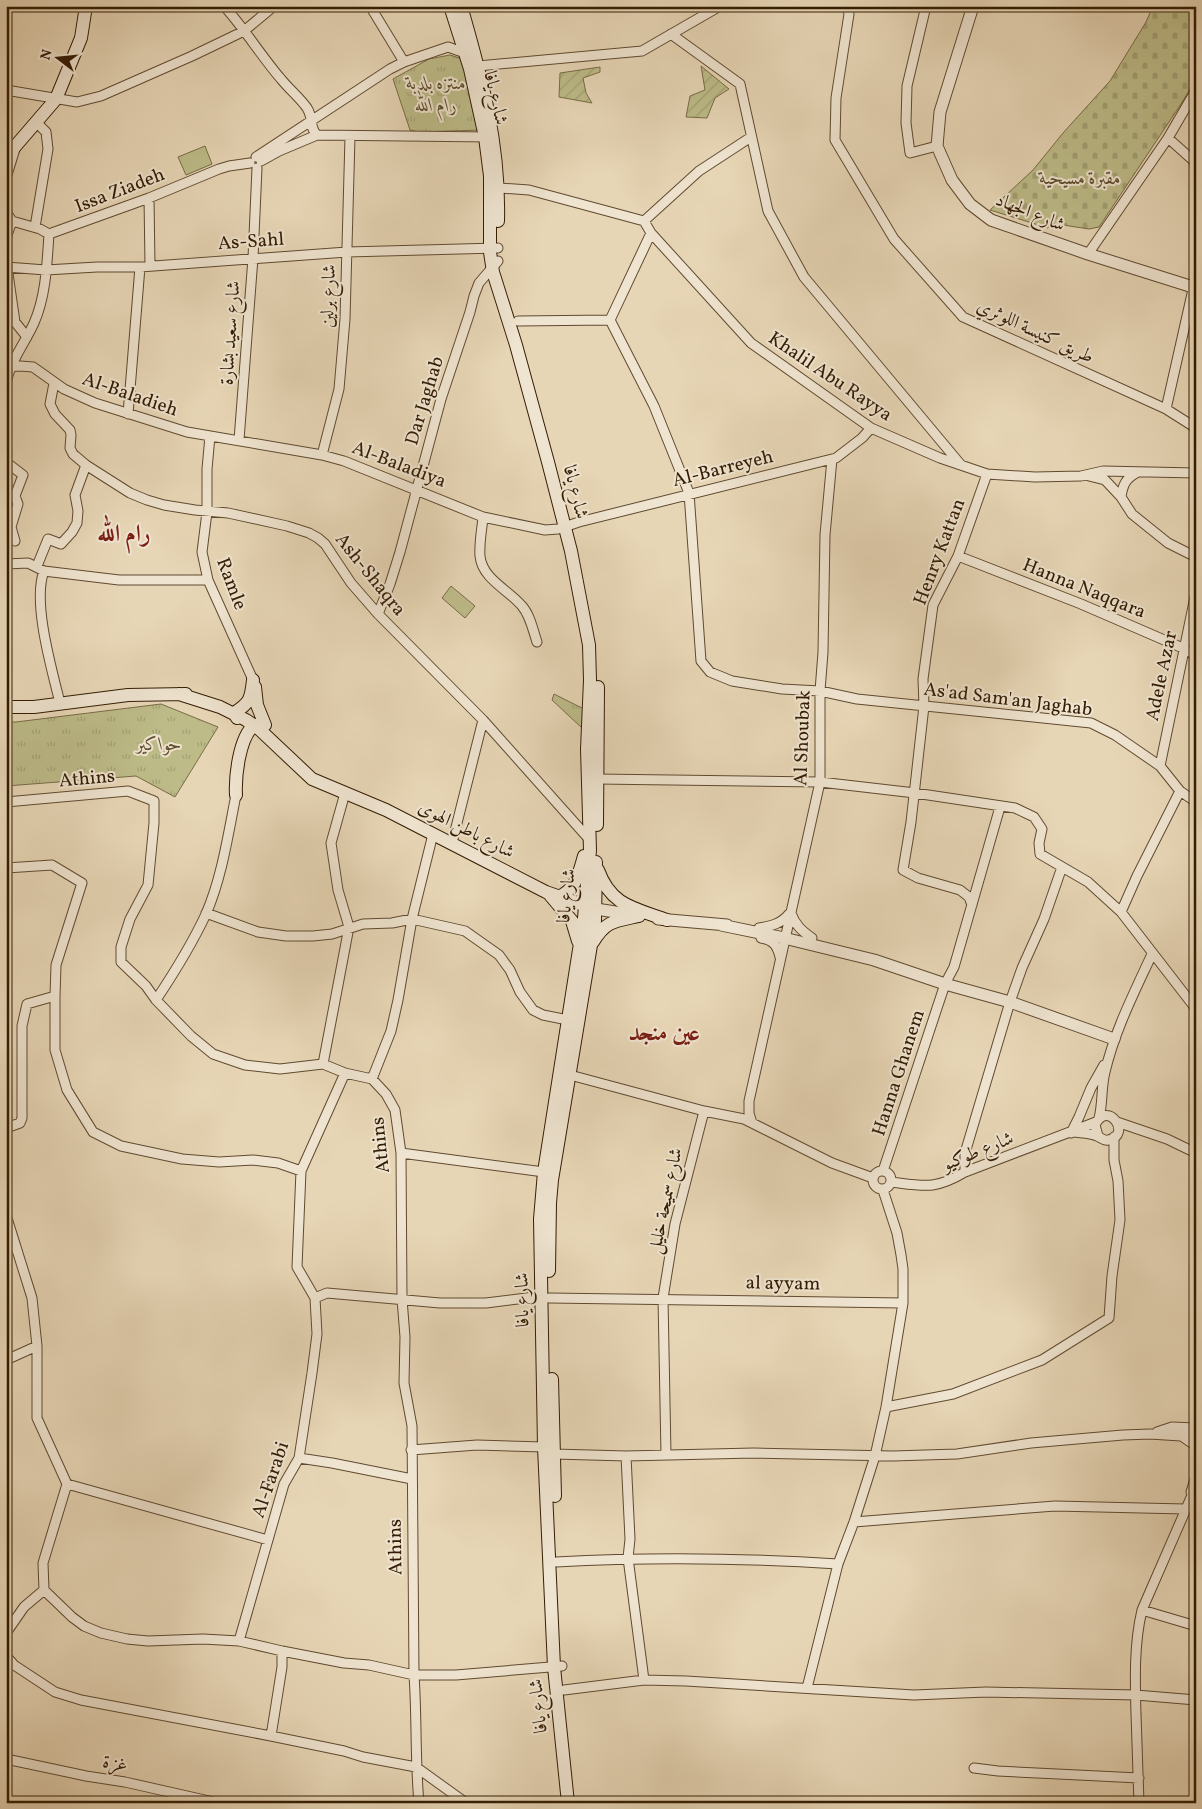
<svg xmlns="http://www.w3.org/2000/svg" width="1202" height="1809" viewBox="0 0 1202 1809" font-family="Vollkorn,Amiri,serif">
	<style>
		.grass { fill: #bdbc89; stroke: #786c46 }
		.cemetery { fill: url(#cemetery-stones); stroke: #786c46 }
		.park { fill: url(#park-tufts); stroke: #786c46 }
		.garden { fill: url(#garden-furrows); stroke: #786c46 }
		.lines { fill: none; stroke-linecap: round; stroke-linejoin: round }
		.minor-casing { stroke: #604a30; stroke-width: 11 }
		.tertiary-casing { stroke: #604a30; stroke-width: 13 }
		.secondary-casing { stroke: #331c03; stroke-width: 14 }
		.minor { stroke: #efe4d0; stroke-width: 9 }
		.tertiary { stroke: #efe4d0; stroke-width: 11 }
		.secondary { stroke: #efe4d0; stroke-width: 12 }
		.labels { text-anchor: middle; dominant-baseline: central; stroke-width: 4; stroke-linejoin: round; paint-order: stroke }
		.park-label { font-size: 19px; font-style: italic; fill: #5c4c2b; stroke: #efe4d0 }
		.street-label { font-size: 19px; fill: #331c03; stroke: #efe4d0 }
		.district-label { font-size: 24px; font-weight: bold; fill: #7a1f14; stroke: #efe4d0 }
	</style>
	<defs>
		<pattern id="cemetery-stones" width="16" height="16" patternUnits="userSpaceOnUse" patternTransform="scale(1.25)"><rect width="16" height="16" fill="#bdbc89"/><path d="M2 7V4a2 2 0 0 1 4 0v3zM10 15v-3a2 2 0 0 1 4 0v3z" fill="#a3a175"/></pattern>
		<pattern id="park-tufts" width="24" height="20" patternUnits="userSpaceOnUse" patternTransform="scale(1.25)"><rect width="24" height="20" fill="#bdbc89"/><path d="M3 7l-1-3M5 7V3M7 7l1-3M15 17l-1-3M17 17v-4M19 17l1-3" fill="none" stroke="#a3a175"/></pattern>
		<pattern id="garden-furrows" width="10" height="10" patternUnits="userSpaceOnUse" patternTransform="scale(1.25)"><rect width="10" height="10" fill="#bdbc89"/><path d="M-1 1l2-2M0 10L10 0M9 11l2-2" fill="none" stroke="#a3a175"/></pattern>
	</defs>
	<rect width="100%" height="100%" fill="#e7d6b6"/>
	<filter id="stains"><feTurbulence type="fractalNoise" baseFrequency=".004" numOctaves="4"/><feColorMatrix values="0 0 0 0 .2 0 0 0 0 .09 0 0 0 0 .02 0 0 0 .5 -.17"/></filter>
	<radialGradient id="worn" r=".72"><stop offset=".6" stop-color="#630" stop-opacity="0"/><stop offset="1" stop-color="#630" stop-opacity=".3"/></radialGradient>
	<path class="grass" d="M205,146L212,164L186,175L178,157Z
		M451,586L475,606L465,618L442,598Z"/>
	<path class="cemetery" d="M1153,6H1196V79L1181,104L1099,227L1089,229L1050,223L1048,228L990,210L1033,170L1063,133L1110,81L1146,22Z"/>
	<path class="park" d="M450,55L466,60L481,130L419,132L410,130L393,79L429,59Z
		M554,694L584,709L582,728L552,700Z
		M161,704L218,727L175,797L136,776L6,786V722H16Z"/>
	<path class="garden" d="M701,66L729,89L715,98L707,118L686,117L690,96L705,90Z
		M600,67V72L583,78L586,93L592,103L559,97L560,73Z"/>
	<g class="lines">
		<defs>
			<path id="minor" d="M224,6C245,29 261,56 281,79C289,89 300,98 307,108C314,119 309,128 317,135L490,137
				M370,6L404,62
				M847,6L849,14L836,98L835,140L894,239L963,317L1166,409L1196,428
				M926,6L907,86L906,123L910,153L937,146
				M671,34L740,84L768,211L804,277L961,465
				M6,90L77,102L101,96L192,56L244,31L274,6
				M1168,138L1196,90
				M256,157L390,69L404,62L448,47L465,53L478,66L642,51L720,6
				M261,161L279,151L317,135
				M6,178L15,149
				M499,188L529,190L644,221L651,233L751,343L871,428L940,458L987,474L1035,477L1081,476L1103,471L1196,473
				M149,198L150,265
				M6,212L12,221L40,229L49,234L149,198L219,169L229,166L250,163
				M644,221L699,171L751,137
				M35,227L48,149L46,132L36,122
				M6,238L12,221
				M1088,254L1168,138L1196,163
				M6,267L46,270L97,267H140L347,252L498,248
				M7,267L15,322L27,337
				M610,320L654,406L689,493L701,661L710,672L732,681L782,689L820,691L857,699L1091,723L1115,735L1160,766L1180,791L1196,802
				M518,321L610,320L651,233
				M6,367L20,366L33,367L64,389L95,403L187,432L322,455L344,461L483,517L545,530L558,529L579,522L836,458L862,438L871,428
				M6,383C11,360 25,343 34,323C46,296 47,263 49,234
				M54,383L50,404L55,414L70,430L71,435L70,448L73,454L86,465L130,493L147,500L164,505L195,510L228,513L287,526L309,533L318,538L325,544L351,583L378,614L483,720L589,839
				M1166,409L1196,276
				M128,414L140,267
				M210,436L207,469V512L202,552L208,580L253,680
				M239,440L253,258L257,168
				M322,455L339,389L345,319L350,137
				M6,462L23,475L15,496L18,504L11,527L15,541
				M1089,476L1105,480L1121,497L1132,514L1168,543L1196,557
				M1121,497C1123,484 1126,478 1138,472
				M483,517C482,529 479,543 480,556C482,579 509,590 522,606C530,615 533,630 537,642
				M958,556L1081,604L1185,649L1196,656
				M6,564L28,563L44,571L119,580H208
				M37,566L48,539L61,544L72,532L77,523L78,511L75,495L86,465
				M44,571C32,602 52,670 60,703
				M378,614L390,584L400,552L441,399L470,312L474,296L479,283L498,261
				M1160,766L1196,592
				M597,779L820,782L915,793L1015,808L1034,817L1042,829L1039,843L1040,854L1088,882L1121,912L1196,1009
				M6,802L128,791L154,801V823L148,885L130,919L121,947V962L146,986L156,1000L191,1036L213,1054L245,1065L280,1069L323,1064L345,1073L372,1079L386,1094L395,1110L401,1153L402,1299L405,1337L404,1383L412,1426L414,1675C417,1717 415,1760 419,1803
				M452,843L483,720
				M6,868L52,865L82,883L56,965L55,996L27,1004L22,1026V1118L20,1123L6,1128
				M972,905L969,897L960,890L918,878L903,870L911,822L924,706L923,679L933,605L958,556L987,474
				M1121,912L1137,876L1180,791
				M206,913L258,932L286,936H313L332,934L363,924L392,923L412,919L465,931L499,955L510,970L520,992L533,1010L543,1015L568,1020
				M791,913C795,925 802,931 812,938
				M759,928C771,926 781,924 789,914
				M761,938C773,940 777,945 780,957
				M55,996V1050L67,1090L93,1132L121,1146L182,1159L219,1162L253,1160L278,1163L301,1171L345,1073
				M156,1000C174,973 192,944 206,914C222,877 228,835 236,795
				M323,1064L349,927L338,890L331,843L345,793
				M570,1075L704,1111L744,1119L832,1163L873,1178
				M372,1079L391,1031L398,1000L412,919L433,834
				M1099,1118C1103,1103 1101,1087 1105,1072C1115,1030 1134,993 1152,954
				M1117,1122L1167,1139L1196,1153
				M752,1123L749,1113V1101L820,782V691L823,652L825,535L832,459
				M1074,1132C1081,1133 1091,1133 1097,1136C1102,1138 1103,1141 1108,1140C1133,1136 1108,1098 1095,1125L1098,1136
				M1071,1133L1079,1117L1091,1088L1104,1065
				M401,1153L544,1172
				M873 1180a9 9 0 1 1 18 0a9 9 0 1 1-18 0Z
				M883,1171L945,984L954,967L1000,807
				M965,1172V1153L1010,1002L1022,968L1044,919L1062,867
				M891,1182C924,1186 935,1190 965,1172L1096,1122
				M6,1215L32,1298L37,1346V1418L67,1484L43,1563L44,1590
				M315,1298L327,1293L440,1303H486L542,1296
				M549,1298L903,1303
				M6,1360L37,1346
				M886,1407L953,1394L1042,1360L1109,1318L1112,1276L1120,1220L1118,1181L1114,1160V1137
				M1157,1432L1172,1427L1196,1428
				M1183,1437L1196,1446
				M411,1450L477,1445L544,1447L554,1454L626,1456L630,1539L628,1558L644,1680
				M666,1455L663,1298L675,1224L704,1111
				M626,1456L754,1453L893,1456L957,1454L1031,1443L1123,1435L1150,1434L1196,1437
				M299,1458L332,1463L412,1479
				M67,1484L268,1540
				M1191,1492L1196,1476
				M854,1522L1055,1506L1185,1509
				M556,1562C650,1557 744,1558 838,1564
				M44,1590L72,1617L84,1626L101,1633L127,1639L148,1641L203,1639L239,1641L282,1651L344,1663L369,1665L414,1675H456L562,1666
				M1142,1610L1196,1626
				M6,1633L24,1607L44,1590
				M239,1641L284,1484L299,1458L312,1373L317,1334L315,1298L297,1267L301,1171
				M6,1656L14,1665L55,1692L81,1700L271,1736L344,1751L363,1757L416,1767L466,1803
				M807,1688L838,1564L854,1522L875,1456L886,1407L903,1303V1269L901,1255L897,1233L883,1190
				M564,1690L644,1680L686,1681L914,1695L986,1692L1136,1695L1196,1700
				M271,1736L282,1667V1651
				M6,1759L86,1776L125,1782L218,1803
				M974,1768L998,1771L1139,1778
				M1139,1803C1138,1773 1137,1743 1136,1714C1135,1679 1134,1644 1142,1610L1196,1486"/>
			<path id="tertiary" d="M973,6L940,112L937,146L952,180L970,204L991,220L1088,254L1196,288
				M596,909L635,915
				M658,919L727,925
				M721,925L784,938L874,960L945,984L1010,1002L1114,1039"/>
			<path id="secondary" d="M450,6L470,69L485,137L490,176V252L493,272L516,345L548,462L571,551L589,645L590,680L587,749L590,850L584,918L544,1172L540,1219L544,1447L554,1667L568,1803
				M461,6C482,79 500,144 498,221
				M6,157L56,99L81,38L86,6
				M255,687L257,705L265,725
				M179,694L220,707L246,720L258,728L312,779L386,810L546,892L592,908
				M6,707H34L128,695L186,694
				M237,718L234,713C250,703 251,699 253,680
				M236,795C235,777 239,738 254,725H262
				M597,825L598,687
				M598,870C611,906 634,908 667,920
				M550,895L572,921L578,941
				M558,897C576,890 579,873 584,856
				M593,942C606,920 616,921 639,916
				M549,1271L550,1203L552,1180L595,921L596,862
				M552,1379L555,1496"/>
		</defs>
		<use href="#minor" class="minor-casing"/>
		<use href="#tertiary" class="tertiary-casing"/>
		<use href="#secondary" class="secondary-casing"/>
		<use href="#minor" class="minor"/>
		<use href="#tertiary" class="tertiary"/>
		<use href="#secondary" class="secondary"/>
	</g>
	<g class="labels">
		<g class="park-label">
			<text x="436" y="84">منتزه بلدية<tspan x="436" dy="22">رام الله</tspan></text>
			<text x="1080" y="179">مقبرة مسيحية</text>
			<text x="159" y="745">حواكير</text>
		</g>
		<g class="street-label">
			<text transform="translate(495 98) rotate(77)">شارع يافا</text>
			<text transform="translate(120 191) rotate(-21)">Issa Ziadeh</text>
			<text transform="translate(1030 213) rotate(22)">شارع الجهاد</text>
			<text transform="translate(251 242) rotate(-4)">As-Sahl</text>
			<text transform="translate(329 296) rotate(-88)">شارع برلين</text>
			<text transform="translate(1035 332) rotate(25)">طريق كنيسة اللوثري</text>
			<text transform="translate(231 333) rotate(-86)">شارع سعيد بشارة</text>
			<text transform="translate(830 377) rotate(34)">Khalil Abu Rayya</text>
			<text transform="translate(130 395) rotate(19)">Al-Baladieh</text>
			<text transform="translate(425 401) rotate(-73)">Dar Jaghab</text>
			<text transform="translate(399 465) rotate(21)">Al-Baladiya</text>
			<text transform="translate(723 469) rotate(-14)">Al-Barreyeh</text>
			<text transform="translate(575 492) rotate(76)">شارع يافا</text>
			<text transform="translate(940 552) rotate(-69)">Henry Kattan</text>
			<text transform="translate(370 575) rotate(51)">Ash-Shaqra</text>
			<text transform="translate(231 584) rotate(69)">Ramle</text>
			<text transform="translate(1084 589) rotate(22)">Hanna Naqqara</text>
			<text transform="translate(1162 676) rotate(-78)">Adele Azar</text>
			<text transform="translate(1008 700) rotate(7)">As'ad Sam'an Jaghab</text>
			<text transform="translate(803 738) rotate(-88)">Al Shoubak</text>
			<text transform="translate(87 779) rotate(-5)">Athins</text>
			<text transform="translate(466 830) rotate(27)">شارع باطن الهوى</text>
			<text transform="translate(567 896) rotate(-84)">شارع يافا</text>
			<text transform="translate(899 1073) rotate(-72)">Hanna Ghanem</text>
			<text transform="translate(381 1145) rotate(-96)">Athins</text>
			<text transform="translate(978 1152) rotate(-22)">شارع طوكيو</text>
			<text transform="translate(666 1201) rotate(-78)">شارع سميحة خليل</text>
			<text transform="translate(783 1284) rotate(1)">al ayyam</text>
			<text transform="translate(523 1300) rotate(-91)">شارع يافا</text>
			<text transform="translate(271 1480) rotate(-71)">Al-Farabi</text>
			<text transform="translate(396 1547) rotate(-91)">Athins</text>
			<text transform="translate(539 1706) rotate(-96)">شارع يافا</text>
			<text transform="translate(115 1764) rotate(10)">غزة</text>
		</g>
		<g class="district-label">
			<text x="124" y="535">رام الله</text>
			<text x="664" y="1034">عين منجد</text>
		</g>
	</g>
	<rect width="1202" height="1809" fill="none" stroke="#e7d6b6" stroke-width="25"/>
	<rect x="8" y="8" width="1187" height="1794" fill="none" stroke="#331c03" stroke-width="2.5"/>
	<rect x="12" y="12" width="1177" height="1784" fill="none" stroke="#331c03"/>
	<g transform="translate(58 58) rotate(286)" stroke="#efe4d0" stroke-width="4" paint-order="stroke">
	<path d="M0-4L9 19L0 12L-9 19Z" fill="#331c03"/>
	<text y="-8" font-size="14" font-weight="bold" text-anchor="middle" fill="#331c03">N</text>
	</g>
	<rect width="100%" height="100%" filter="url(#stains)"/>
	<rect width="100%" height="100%" fill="url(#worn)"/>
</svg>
